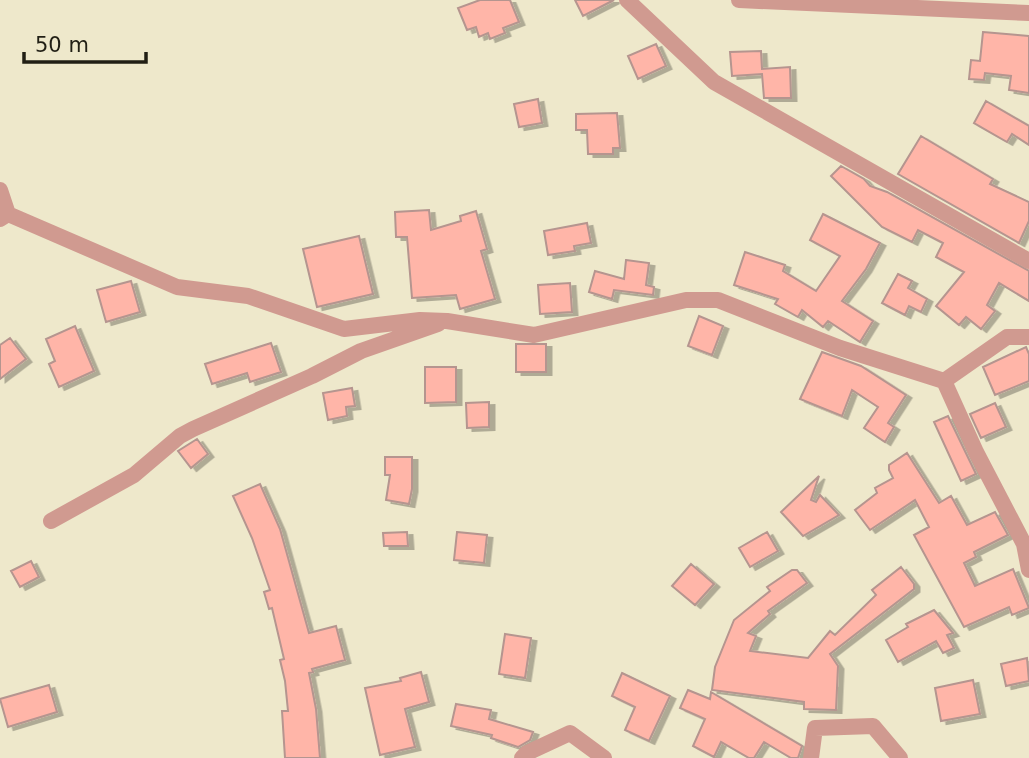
<svg xmlns="http://www.w3.org/2000/svg" width="1029" height="758" viewBox="0 0 1029 758" font-family="'DejaVu Sans',sans-serif">
	<style>
		.building { fill: #ffb5a8; stroke: #b5958f; stroke-width: 2; filter: url(#shadow) }
		.lines { fill: none; stroke-linecap: round; stroke-linejoin: round }
		.minor { stroke: #d09a90; stroke-width: 16 }
	</style>
	<defs>
		<filter id="shadow"><feDropShadow dx="5.5" dy="3" stdDeviation="0" flood-color="#0004"/></filter>
	</defs>
	<rect width="100%" height="100%" fill="#eee8cb"/>
	<path class="building" d="M480,0H510L519,22L503,28L505,33L490,39L488,33L479,37L476,27L467,30L458,8Z
		M575,0H614L583,16Z
		M983,32L1029,36V93L1009,90L1011,76L985,73L984,80L969,79L971,60L980,61Z
		M656,44L666,66L638,79L628,56Z
		M761,51L762,69L790,67L791,98H764L762,74L732,76L730,52Z
		M538,99L542,123L519,127L514,104Z
		M986,101L1029,126V145L1012,134L1007,142L974,123Z
		M617,113L620,148H613V154H588L587,130H576V114Z
		M921,136L993,179L990,184L1029,202V221L1019,243L898,174Z
		M841,166L864,179L870,186L887,192L1029,271V301L999,283L987,305L995,311L981,329L966,317L959,325L936,306L964,272L936,257L943,243L918,230L912,242L882,227L831,176Z
		M429,210L431,230L461,221L460,216L476,211L487,249L481,251L495,299L460,309L456,295L412,298L407,237H396L395,212Z
		M823,214L880,243L866,269L842,301L873,321L860,342L828,321L823,327L802,310L798,317L775,304L778,299L734,285L745,252L785,265L783,271L816,291L840,256L810,240Z
		M587,223L591,243L574,246L575,251L548,255L544,231Z
		M359,236L373,294L317,307L303,249Z
		M626,260L649,263L646,285L654,287L653,295L614,290L612,299L589,292L595,271L624,279Z
		M898,274L912,281L908,288L927,299L921,312L909,306L905,315L882,303Z
		M131,281L140,312L106,322L97,290Z
		M570,283L572,312L540,314L538,285Z
		M699,316L723,326L712,355L688,346Z
		M75,326L94,371L59,387L49,364L55,361L46,339Z
		M10,338L26,359L0,379V345Z
		M271,343L281,372L250,382L247,373L212,384L205,364Z
		M516,344H546V372H516Z
		M1026,347L1029,354V381L995,395L983,367Z
		M822,352L861,366L906,395L888,423L894,427L885,442L864,428L878,407L852,390L842,416L800,399Z
		M425,367H456V402L425,403Z
		M352,388L355,406L346,407L347,416L328,420L323,393Z
		M489,402V427L467,428L466,403Z
		M995,403L1006,427L981,438L970,414Z
		M948,416L976,474L961,481L934,422Z
		M197,439L208,454L191,468L178,451Z
		M907,453L939,503L951,496L967,525L995,512L1008,535L974,552L976,557L964,563L975,586L1013,569L1029,608L1012,615L1009,607L964,627L914,535L929,527L915,500L870,530L855,510L877,493L875,488L893,478L889,470V465Z
		M385,457H412V489L409,504L386,500L390,475H385Z
		M819,476L811,500L816,502L820,495L839,515L803,536L781,512Z
		M260,484L280,529L309,633L336,626L345,660L312,669L313,672L309,673L316,709L320,758H285L282,711H288L285,681L280,660L284,659L272,608L269,609L264,592L270,590L252,538L233,496Z
		M407,532L408,546H384L383,533Z
		M457,532L487,535L484,563L454,560Z
		M767,532L778,551L750,567L739,548Z
		M31,561L39,577L20,587L11,571Z
		M691,564L714,584L695,605L672,586Z
		M901,567L914,584V589L830,654L838,666L836,710L804,709V702L712,690L715,667L734,620L770,591L767,587L792,570H797L807,583L768,611L770,614L748,633L756,636L750,651L808,658L830,631L835,635L876,595L872,590Z
		M934,610L953,633L947,635L954,648L943,653L936,641L898,662L886,640L908,627L906,624Z
		M505,634L531,638L525,678L499,674Z
		M1027,658L1029,681L1006,686L1001,664Z
		M421,672L429,702L405,709L415,747L380,755L365,688L401,681L400,678Z
		M622,673L670,696L649,741L625,730L635,707L612,696Z
		M973,680L980,714L941,721L935,688Z
		M49,685L57,712L8,727L0,699Z
		M688,690L710,699L711,692L802,746L798,758H791L764,742L754,758H749L721,742L714,757L693,746L705,719L680,708Z
		M456,704L491,710L489,719L533,732L530,740L518,747L491,738L492,735L451,726Z"/>
	<g class="lines">
		<path class="minor" d="M627,0L714,82L1029,261
			M739,0L1029,13
			M0,190L8,214L0,219
			M8,214L177,287L248,296L344,329L420,320L447,321L534,335L686,300H718L840,348L944,381L976,452L1024,544L1029,570
			M944,381L1007,337H1029
			M51,521L134,475L180,436L193,429L312,376L361,351L438,324
			M522,758L527,753L570,733L604,758
			M811,758L815,728L873,726L900,758"/>
	</g>
	<path d="M24 52v10h122v-10" fill="none" stroke="#211f15" stroke-width="3.5"/>
	<text x="35" y="52" font-size="21" fill="#211f15" stroke="#eee8cb" stroke-width="5" paint-order="stroke">50 m</text>
</svg>
